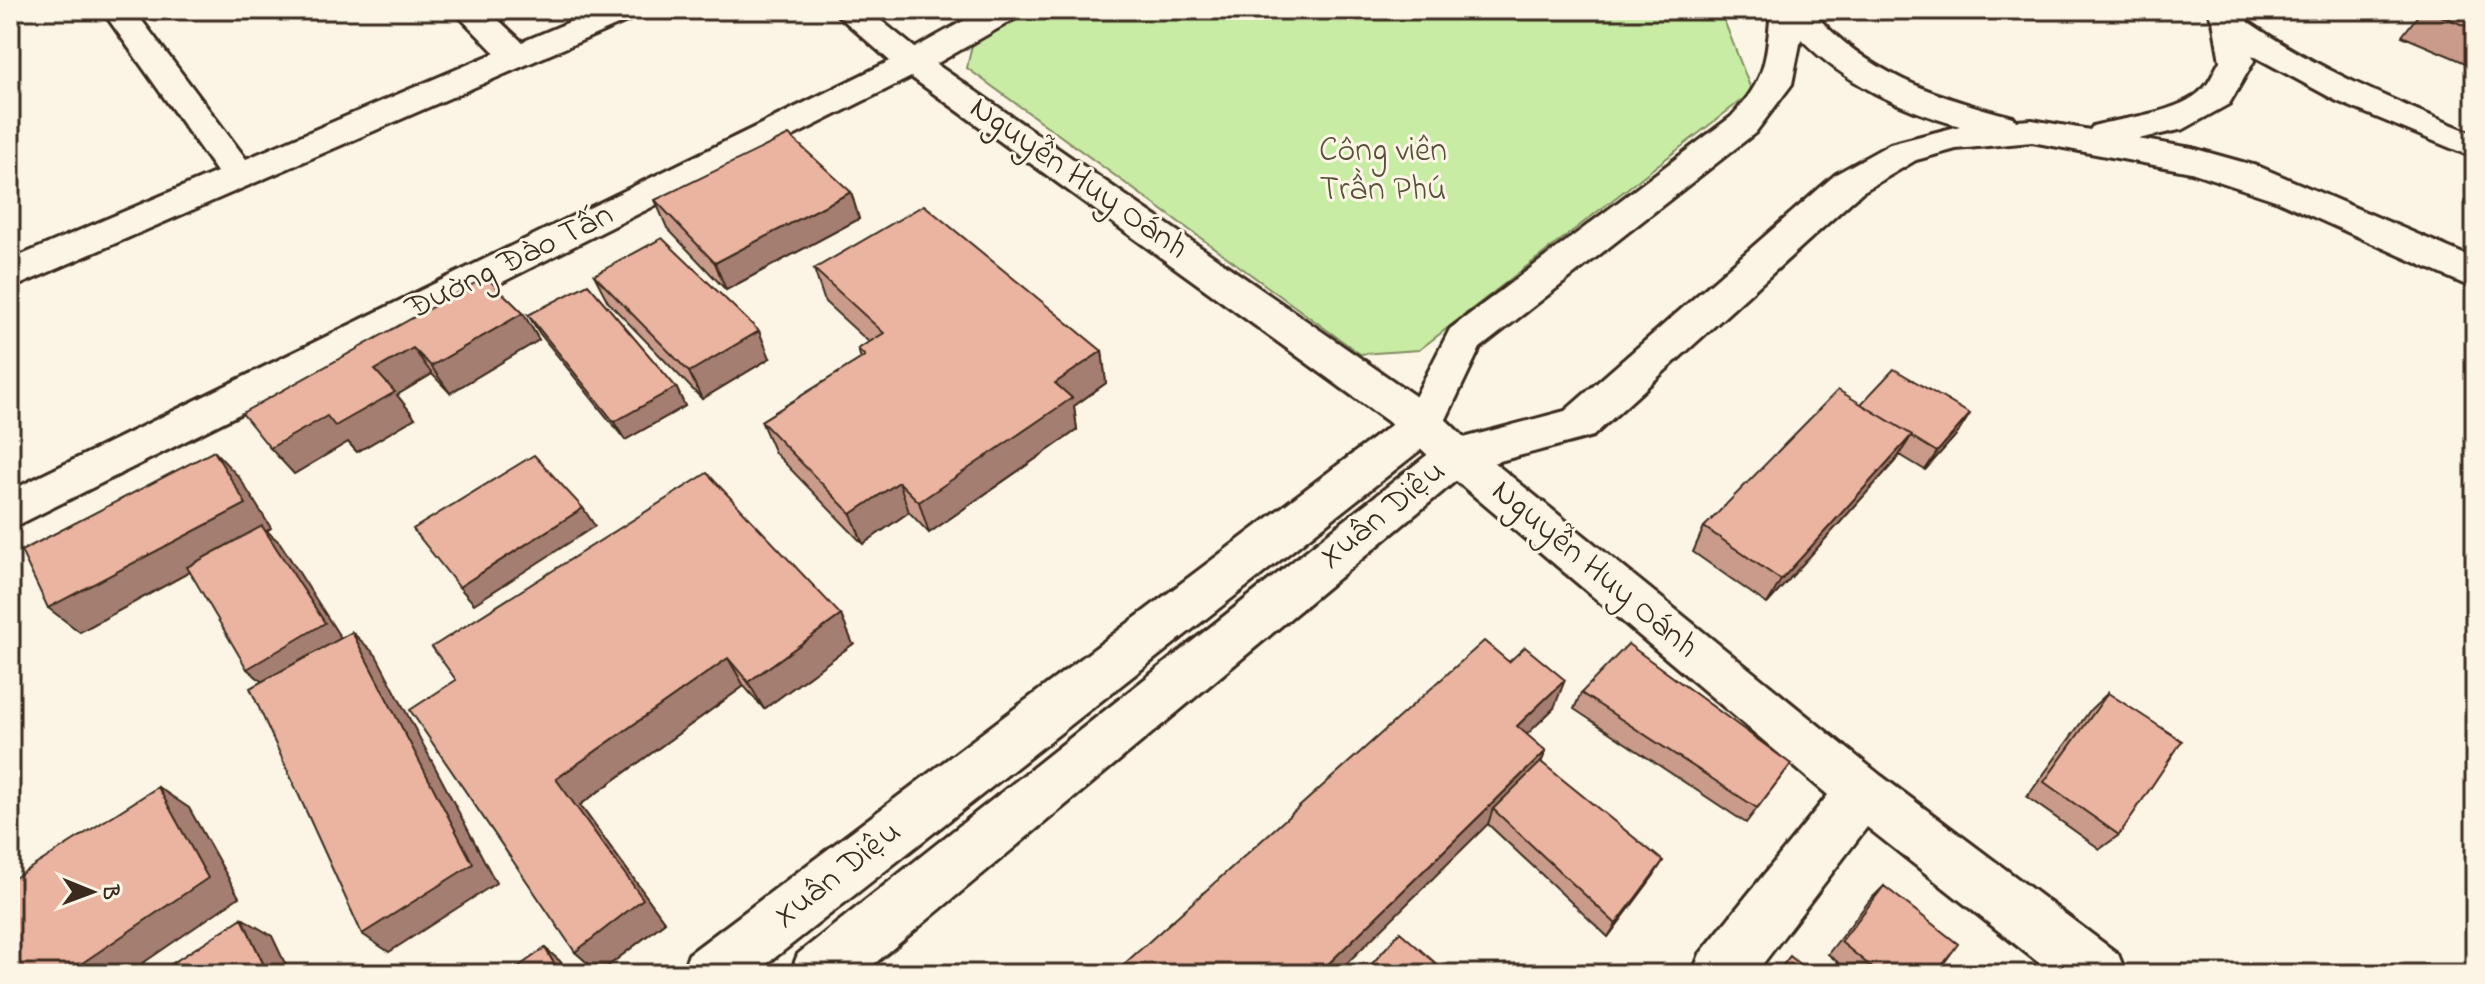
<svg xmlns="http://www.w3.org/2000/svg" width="2485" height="984" viewBox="0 0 2485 984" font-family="'Indie Flower',sans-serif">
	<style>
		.green { fill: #c9eca5; stroke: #828b62; stroke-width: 2 }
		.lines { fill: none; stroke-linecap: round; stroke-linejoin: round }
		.minor-casing { stroke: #3b2a1e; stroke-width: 6 }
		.tertiary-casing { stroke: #3b2a1e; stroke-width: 6 }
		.minor { fill: #fcf5e5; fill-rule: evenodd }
		.tertiary { fill: #fcf5e5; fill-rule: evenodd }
		.wall { fill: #ca9b8a; stroke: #3b2a1e; stroke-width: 2 }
		.shaded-wall { fill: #a47e70; stroke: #3b2a1e; stroke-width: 2 }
		.building { fill: #ebb4a0; stroke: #3b2a1e; stroke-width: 2 }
		.labels { text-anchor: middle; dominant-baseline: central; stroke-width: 6; stroke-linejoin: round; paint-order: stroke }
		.park-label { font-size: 34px; fill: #575139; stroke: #fcf5e5 }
		.street-label { font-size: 34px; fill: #3b2a1e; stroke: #fcf5e5 }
	</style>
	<rect width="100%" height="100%" fill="#fcf5e5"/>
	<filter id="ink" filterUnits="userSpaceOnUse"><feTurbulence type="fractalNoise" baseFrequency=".0125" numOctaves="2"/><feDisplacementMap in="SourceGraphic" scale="16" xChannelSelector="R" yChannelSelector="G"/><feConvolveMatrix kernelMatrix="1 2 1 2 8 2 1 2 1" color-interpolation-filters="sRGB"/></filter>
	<g filter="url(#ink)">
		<path class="green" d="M1026,10H1720L1752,92L1419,350L1360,354L967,68L973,40Z"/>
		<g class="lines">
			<defs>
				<path id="minor" d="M102,10H134L246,159L495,53L453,10H488L522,42L598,10H641L636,17L10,289V260L217,172Z
					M832,10H868L915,48L983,10H1023L1018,17L936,64L1438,412L1471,444L1880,775L2118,954L2126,974H2053L1867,827L1755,974H1692L1700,954L1828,795L1441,468L1408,436L911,77L10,529V491L890,61Z"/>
				<path id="tertiary" d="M1771,10H1811C1865,73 1936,97 2013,117L2016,121L2032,120L2090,130L2093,126C2125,117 2180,114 2204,88C2211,81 2215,69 2220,61L2213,21L2207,10H2247V21C2318,70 2396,102 2475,134V158L2337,101L2252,55L2254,61L2229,104L2184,129L2138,139L2192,148L2260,167L2475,259V289L2278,201L2191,172L2032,142L1956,149L1916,160L1862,192L1593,436L1470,469L862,974H790L798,954L1441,444L1565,411L1836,174L1890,144L1960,126C1900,109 1846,84 1801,39L1792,84L1755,133L1480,348L1438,436L754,974H681L689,954L1407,413L1450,329L1731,117C1767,78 1766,61 1771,10Z"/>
			</defs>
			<use href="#minor" class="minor-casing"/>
			<use href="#tertiary" class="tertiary-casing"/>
			<use href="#minor" class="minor"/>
			<use href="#tertiary" class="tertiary"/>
		</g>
		<path class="wall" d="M2422,10H2475V67L2402,36Z
			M851,192L859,219L726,290L667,228L655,200Z
			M814,269L1102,351L1106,383L1074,406L1077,430L929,533L909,512L863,544L775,453L761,421L861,359L858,349L869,342L825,302Z
			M594,275L770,358L702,399L608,302Z
			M486,277L523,313L539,340L450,393L432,374L397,395L415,418L357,452L348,442L294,474Z
			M528,315L676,387L685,406L625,440L540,334Z
			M1861,404L1958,433L1925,470L1900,455L1896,460L1767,604L1693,552L1704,527Z
			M853,644L764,709L744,686L580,805L665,922L599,973L575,952L456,680Z
			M1509,662L1554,708L1526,735L1546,751L1541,762L1654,875L1608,937L1488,824Z
			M1581,693L1791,764L1746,823L1574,709Z
			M2108,693L2119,835L2100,849L2027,797L2091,709Z
			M1884,886L1936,974H1852L1828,954L1870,900Z"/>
		<path class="shaded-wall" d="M851,192L859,219L726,290L715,263Z
			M523,313L539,340L450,393L431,366Z
			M759,331L770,358L702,399L689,372Z
			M413,348L432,374L397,395L415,418L357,452L348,442L294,474L270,448L375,370Z
			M1102,351L1106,383L1074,406L1077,430L929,533L919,502L1055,383Z
			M676,387L685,406L625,440L614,422Z
			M1970,414L1958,433L1925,470L1937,452Z
			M1912,435L1896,460L1767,604L1781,580Z
			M214,451L239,477L271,528L267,531L280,543L342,640L266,685L247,669L265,531L80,632L48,608Z
			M899,482L909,512L863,544L851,514Z
			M583,508L595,526L474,604L459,587Z
			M841,615L853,644L764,709L748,682Z
			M352,632L376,655L496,883L389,952L362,934Z
			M728,658L744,686L580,805L665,922L599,973L575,952L556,779Z
			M1565,680L1554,708L1508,753L1517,726Z
			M1546,751L1535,777L1493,809L1488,824L1336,974H1318Z
			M158,787L189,808L239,897L127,974H66Z
			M1663,861L1654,875L1608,937L1616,924Z
			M242,918L272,936L290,974H268Z
			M545,948L560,961L568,974H560Z"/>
		<path class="building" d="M2427,10H2475V30Z
			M789,135L851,192L715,263L655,200Z
			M924,205L1102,351L1055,383L1072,398L919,502L899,482L851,514L761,421L865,356L858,349L884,333L814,269Z
			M662,238L759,331L689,372L594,275Z
			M486,277L523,313L431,366L413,348L375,370L395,392L335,426L327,416L270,448L242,413Z
			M588,284L676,387L614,422L528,315Z
			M1894,369L1970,414L1937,452L1911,436L1912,435L1861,404Z
			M1838,390L1912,435L1781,580L1704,527Z
			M214,451L246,504L48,608L21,551Z
			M534,455L583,508L459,587L413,529Z
			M707,473L841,615L748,682L728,658L556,779L643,899L575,952L410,710L456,680L432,647Z
			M262,526L325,623L247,669L187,567Z
			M352,632L473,864L362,934L250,688Z
			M1484,641L1509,662L1525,647L1565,680L1517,726L1546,751L1318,974H1113Z
			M1628,644L1791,764L1757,808L1581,693Z
			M2108,693L2182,741L2119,835L2044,782Z
			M1541,762L1663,861L1616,924L1493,809Z
			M158,787L208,878L66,974H10V881Z
			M1884,886L1958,944L1936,974H1880L1841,942Z
			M242,918L268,974H156Z
			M1400,932L1448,974H1363Z
			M545,948L560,974H508Z
			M1790,956L1811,974H1776Z"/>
	</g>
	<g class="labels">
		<g class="park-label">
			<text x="1383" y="152">Công viên<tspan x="1383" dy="39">Trần Phú</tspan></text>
		</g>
		<g class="street-label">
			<text transform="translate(1078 179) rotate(35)">Nguyễn Huy Oánh</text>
			<text transform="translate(510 263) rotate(-26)">Đường Đào Tấn</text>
			<text transform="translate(1383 515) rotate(-39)">Xuân Diệu</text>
			<text transform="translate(1594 570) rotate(40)">Nguyễn Huy Oánh</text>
			<text transform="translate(838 875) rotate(-38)">Xuân Diệu</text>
		</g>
	</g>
	<rect width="2485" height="984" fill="none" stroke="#fcf5e5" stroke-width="40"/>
	<rect x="20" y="20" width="2445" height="944" fill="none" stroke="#3b2a1e" stroke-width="3" filter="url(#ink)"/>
	<g transform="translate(92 892) rotate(91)" stroke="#fcf5e5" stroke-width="6" paint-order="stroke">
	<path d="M0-6L14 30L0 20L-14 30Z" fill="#3b2a1e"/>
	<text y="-12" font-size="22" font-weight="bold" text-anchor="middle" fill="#3b2a1e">B</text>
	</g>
</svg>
